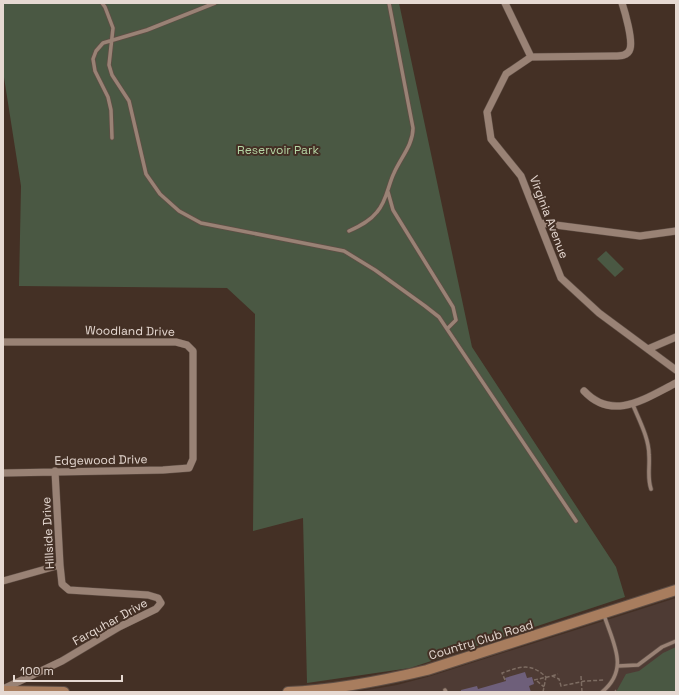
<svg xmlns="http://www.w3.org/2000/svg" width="679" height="695" viewBox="0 0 679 695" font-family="'Space Grotesk',sans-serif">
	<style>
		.education { fill: #4e3b34 }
		.green { fill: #4a5843 }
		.building { fill: #6e5f7a }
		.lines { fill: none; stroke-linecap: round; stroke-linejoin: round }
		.lane-casing { stroke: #5f4e45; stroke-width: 5 }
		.street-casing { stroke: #5f4e45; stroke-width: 8 }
		.secondary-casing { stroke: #5f4e45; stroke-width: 12 }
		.path { stroke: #7d6c62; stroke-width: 1.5; stroke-dasharray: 4 2; stroke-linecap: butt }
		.lane { stroke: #998275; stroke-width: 3.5 }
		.street { stroke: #998275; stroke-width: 7 }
		.secondary { stroke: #a87d5e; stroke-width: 10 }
		.labels { text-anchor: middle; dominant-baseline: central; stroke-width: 4; stroke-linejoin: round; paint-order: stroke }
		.park-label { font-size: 12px; fill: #b6d6a5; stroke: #443025 }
		.street-label { font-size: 12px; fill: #e6d9d2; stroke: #443025 }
	</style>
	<rect width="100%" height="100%" fill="#443025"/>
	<path class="education" d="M676,598V692H356L397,685L431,676Z"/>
	<path class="green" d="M3,3H399L472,347L616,567L625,597L410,668L307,683L303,518L253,531L255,314L227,288L19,286L21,186L3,71Z
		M606,251L624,269L615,277L597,259Z
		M676,647V692H616L626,674L639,671L663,653Z"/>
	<path class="building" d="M525,672L527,678L532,677L534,684L529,686L531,692H461V690L477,686L478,689L506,681L505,678Z"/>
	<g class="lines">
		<defs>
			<path id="lane" d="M102,3L105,7L113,28L109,65L112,75L129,101L146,174L160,194L179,211L201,223L344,251L375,270L425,306L439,317L447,329L576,521
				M112,138L111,110L108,97L95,71L93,59L96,51L103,43L147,30L215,3
				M388,192L393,210L453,307L456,320L447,329
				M349,231C360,226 370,221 377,212C387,201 388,185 394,173C401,157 413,145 413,128L389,3
				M633,405C639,420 649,438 649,455C650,467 647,477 651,489
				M618,666L638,665L662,647L676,641
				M445,690L446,692
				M602,692C630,669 613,643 604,615"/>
			<path id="street" d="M505,3L531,57L506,74L487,112L491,139L521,176L561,278L599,313L676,370
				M531,57L614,56C620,56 628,56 630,49C633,40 625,12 622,3
				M540,223L640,236L676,231
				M3,342H176L187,345L193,351V459L189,468L163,470L3,473
				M648,349L676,337
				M584,391C613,422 646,398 676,383
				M3,581L60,565
				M3,689L62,661L119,627L156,609L161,603L158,598L148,595L69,590L62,584L60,565L55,471"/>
			<path id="secondary" d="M3,691L64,692
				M288,692C335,690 381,681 427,670L676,590"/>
		</defs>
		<use href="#lane" class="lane-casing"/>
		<use href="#street" class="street-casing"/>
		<use href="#secondary" class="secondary-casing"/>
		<path class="path" d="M552,676L558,674
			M581,676L582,692
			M505,680L502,673C520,667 530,662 546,677
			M534,680L552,676L559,679L561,686L585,681L605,680
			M537,681L544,687
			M615,690L616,691
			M543,692L546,677"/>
		<use href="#lane" class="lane"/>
		<use href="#street" class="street"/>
		<use href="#secondary" class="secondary"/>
	</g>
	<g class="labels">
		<g class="park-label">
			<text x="278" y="150">Reservoir Park</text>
		</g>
		<g class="street-label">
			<text transform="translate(549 217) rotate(69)">Virginia Avenue</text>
			<text transform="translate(130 331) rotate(1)">Woodland Drive</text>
			<text transform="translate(101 460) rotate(-1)">Edgewood Drive</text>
			<text transform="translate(48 533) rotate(-93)">Hillside Drive</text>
			<text transform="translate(110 622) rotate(-29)">Farquhar Drive</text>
			<text transform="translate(481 640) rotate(-17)">Country Club Road</text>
		</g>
	</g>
	<rect width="679" height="695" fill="none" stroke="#e6d9d2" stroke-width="8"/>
	<path d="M14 675v6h108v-6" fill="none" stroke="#e6d9d2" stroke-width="2"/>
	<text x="20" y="675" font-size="12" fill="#e6d9d2" stroke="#443025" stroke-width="3" paint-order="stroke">100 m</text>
</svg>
